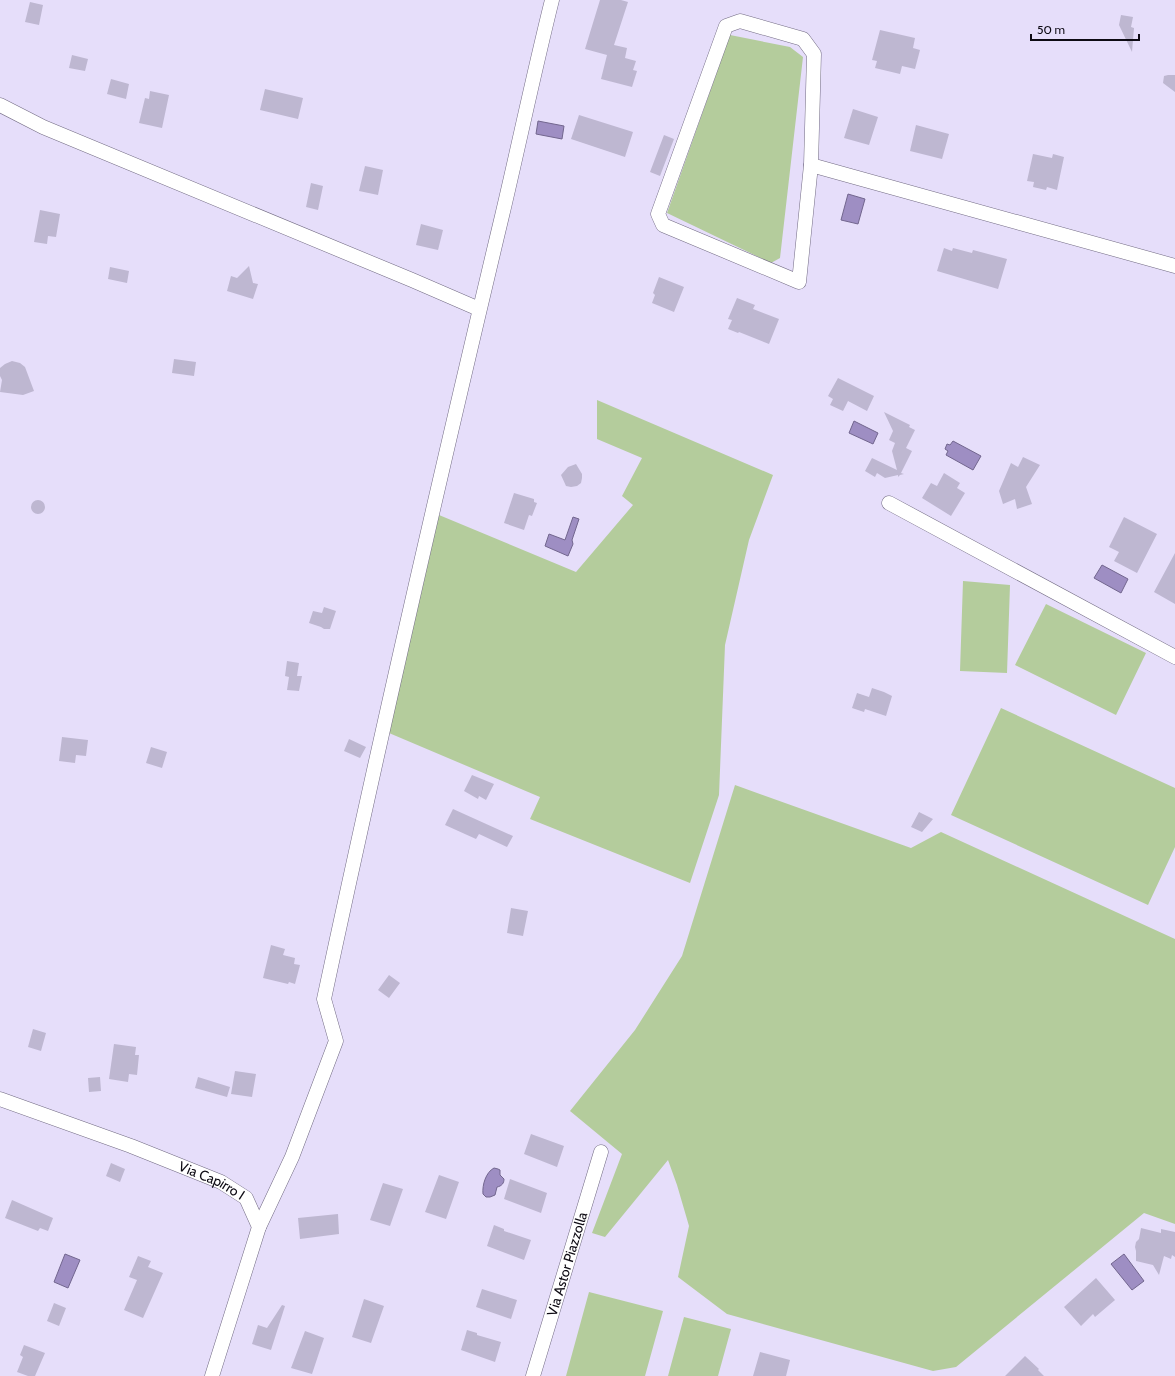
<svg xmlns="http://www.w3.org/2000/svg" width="1175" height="1376" viewBox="0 0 1175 1376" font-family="Cabin,sans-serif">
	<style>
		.green { fill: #b4cc9c }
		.water { fill: #9e8ec3; stroke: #72668e }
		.building { fill: #beb7d1 }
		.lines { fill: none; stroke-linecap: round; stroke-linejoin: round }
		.street-casing { stroke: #726b83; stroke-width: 15 }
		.street { stroke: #fff; stroke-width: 14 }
		.labels { text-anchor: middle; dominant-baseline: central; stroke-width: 3; stroke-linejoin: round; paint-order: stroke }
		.street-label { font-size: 14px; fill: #0d0a13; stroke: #e6defa }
	</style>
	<rect width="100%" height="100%" fill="#e6defa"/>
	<path class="green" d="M730,35L790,47L803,57L780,258L771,263L667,213Z
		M597,400L773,475L749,540L725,645L719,795L690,883L530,819L540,797L389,733L439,515L576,572L633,505L622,496L642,458L597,439Z
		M963,581L1010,585L1007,673L960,671Z
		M1046,604L1146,653L1116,715L1015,665Z
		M1001,708L1175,788V847L1148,905L951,815Z
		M735,785L911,848L941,832L1175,939V1224L1144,1213L956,1367L933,1371L727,1314L678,1277L689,1226L677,1185L668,1160L605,1237L592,1233L622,1154L570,1111L635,1030L682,956Z
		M589,1292L663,1311L645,1376H566Z
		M684,1317L731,1329L718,1376H668Z"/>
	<path class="water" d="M538,121L564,126L562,139L536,134Z
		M848,194L865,199L858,224L841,220Z
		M854,421L878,433L873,444L849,433Z
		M953,441L981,456L973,470L946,455L948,451L945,449L947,444L950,445Z
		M573,517L579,519L572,540L573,544L568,556L545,546L549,534L565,540Z
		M1102,565L1128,579L1121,593L1094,578Z
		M494,1168L498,1169L500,1170V1175L504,1179C504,1183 502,1186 497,1187L495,1195L490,1197H486L483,1194C482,1185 486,1172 494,1168Z
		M65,1254L80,1260L68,1288L54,1282Z
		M1124,1254L1144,1281L1132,1290L1111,1264Z"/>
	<path class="building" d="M600,0H621L628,2L614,45L627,48L625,58L636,61L633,70L637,71L632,87L601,79L607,55L585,49Z
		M30,2L43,5L39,25L25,22Z
		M1121,15L1133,17L1131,27L1134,28L1132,52L1119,25Z
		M880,30L915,38L913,48L920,50L915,69L902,66L900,74L875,68L877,61L872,60Z
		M72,55L88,59L85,71L69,68Z
		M1168,75H1175V92L1163,83L1164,76Z
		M111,79L129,84L126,99L107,94Z
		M265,89L303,98L298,119L260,110Z
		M150,91L169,95L162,128L139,123L145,98L149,99Z
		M853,109L878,117L869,145L844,138Z
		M579,115L633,132L625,157L571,139Z
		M916,125L949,134L942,159L910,151Z
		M664,135L674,139L660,176L650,172Z
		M1033,154L1052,158L1053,154L1064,157L1057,190L1047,187L1046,190L1033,187L1034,182L1027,181Z
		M365,166L383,170L378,195L359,191Z
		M311,183L323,186L318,210L306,207Z
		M40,210L60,214L56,237L48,236L47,244L34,242Z
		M421,224L443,230L438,250L416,245Z
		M944,248L952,251L953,248L972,253L973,250L1007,259L998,289L937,271Z
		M249,266L253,283L258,284L253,299L227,291L231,276L237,278Z
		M110,267L129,271L127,283L108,279Z
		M659,277L684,287L674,312L652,303L655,295L653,293Z
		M737,298L755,305L753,309L779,319L769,344L739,332L738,333L728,329L732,320L728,319Z
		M174,359L196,362L194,376L172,373Z
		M12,361L20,363L25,367L34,391L23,395L0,392L2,380L0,376V368L5,364Z
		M838,378L874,396L867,411L848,401L843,411L830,405L833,399L828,396Z
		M884,412L910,425L909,427L915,430L906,448L912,451L901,473L904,474L900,475L898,477V475L885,478L877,473L875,477L865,471L872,458L897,470L892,451L895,443L889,440L893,431Z
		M1023,457L1040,465L1026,487L1032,504L1017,509L1015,499L1003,504L999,491L1011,463L1018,467Z
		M576,464L582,474V478L581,483L577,486L571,487L566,486L561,475L568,467Z
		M944,473L960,483L957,488L965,493L951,516L922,498L931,483L937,486Z
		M514,493L534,499V502L537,503L532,516L529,515L524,530L504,523Z
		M31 507a7 7 0 1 1 14 0a7 7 0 1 1-14 0Z
		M1124,517L1157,534L1137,573L1114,561L1119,552L1109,547Z
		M1175,553V604L1154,592Z
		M324,607L336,611L330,629H324L321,627L309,623L313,611L322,613Z
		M287,661L299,663L297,676H302L299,691L287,690L289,677L285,676Z
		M872,688L884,692L892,696L886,716L865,709L864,712L852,708L857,693L869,697Z
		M62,737L88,740L86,756L76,755L75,763L59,761Z
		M349,739L366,747L360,758L344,751Z
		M151,747L167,752L162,768L146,763Z
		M472,775L494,784L486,800L479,796L478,799L464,791Z
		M453,809L513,836L507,847L479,834L476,839L445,825Z
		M919,812L933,819L922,832L911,827Z
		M511,908L528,911L523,936L507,933Z
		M271,945L285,949L283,955L295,958L294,964L300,965L295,984L289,982L288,984L263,978Z
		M389,975L400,983L389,998L378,990Z
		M33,1029L46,1033L41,1051L28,1047Z
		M114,1044L136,1047L135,1055H139L137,1075L129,1074L128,1082L109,1079Z
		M235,1071L256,1074L252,1097L231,1094Z
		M100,1077L101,1091L89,1092L88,1078Z
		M198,1077L230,1087L227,1097L195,1088Z
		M531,1134L564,1146L557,1167L524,1154Z
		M111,1163L125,1169L120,1182L106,1176Z
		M439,1175L459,1182L446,1219L425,1212Z
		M510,1179L547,1193L541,1213L504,1199Z
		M383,1183L403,1189L390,1226L370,1220Z
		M12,1200L53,1218L48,1231L40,1228L38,1231L5,1218Z
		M338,1214L339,1234L300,1239L298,1218Z
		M494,1225L504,1229V1231L531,1240L524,1260L487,1246Z
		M1141,1228L1161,1233V1229L1175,1232V1257L1172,1255L1171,1259L1164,1256L1159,1275L1153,1265L1136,1261V1251L1135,1247L1136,1242L1139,1239Z
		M138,1256L151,1261L148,1267L163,1273L143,1318L124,1310L137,1280L129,1277Z
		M1096,1278L1115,1300L1095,1317L1093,1314L1081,1326L1064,1307Z
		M482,1289L517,1300L511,1319L476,1307Z
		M364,1299L384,1306L371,1343L352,1337Z
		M54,1303L66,1308L59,1326L47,1321Z
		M282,1305L285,1306L271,1350L252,1344L258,1325L267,1328Z
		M467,1330L477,1333V1335L501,1342L495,1362L461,1350Z
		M305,1331L324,1338L312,1374L291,1368Z
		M24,1345L45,1353L35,1376H28L17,1372L23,1357L20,1355Z
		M760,1352L790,1360L786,1376H753Z
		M1025,1356L1039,1369L1038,1370L1044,1376H1005Z"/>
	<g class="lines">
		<defs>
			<g id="street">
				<path d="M740,21L803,39L814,54L811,165L799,282L663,225L658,214L726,26Z"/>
				<path d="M0,105L43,127L412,280L479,309"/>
				<path d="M811,165L1175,266"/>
				<path d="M889,503L1175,657"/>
				<path id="s1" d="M0,1099L131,1146L221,1182L246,1198L259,1227L212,1376"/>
				<path d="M259,1227L292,1157L336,1041L324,999C380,737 440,476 502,216C519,144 534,72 552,0"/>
				<path id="s2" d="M533,1376L601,1152"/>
			</g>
		</defs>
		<use href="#street" class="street-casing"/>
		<use href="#street" class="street"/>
	</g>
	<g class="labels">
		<g class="street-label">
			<text stroke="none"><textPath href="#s1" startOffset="227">Via Capirro I</textPath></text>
			<text stroke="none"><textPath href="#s2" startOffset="117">Via Astor Piazzolla</textPath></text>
		</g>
	</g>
	<path d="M1031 34v6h108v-6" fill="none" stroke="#0d0a13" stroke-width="2"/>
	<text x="1037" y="34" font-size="12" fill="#0d0a13" stroke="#e6defa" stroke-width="3" paint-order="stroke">50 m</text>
</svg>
